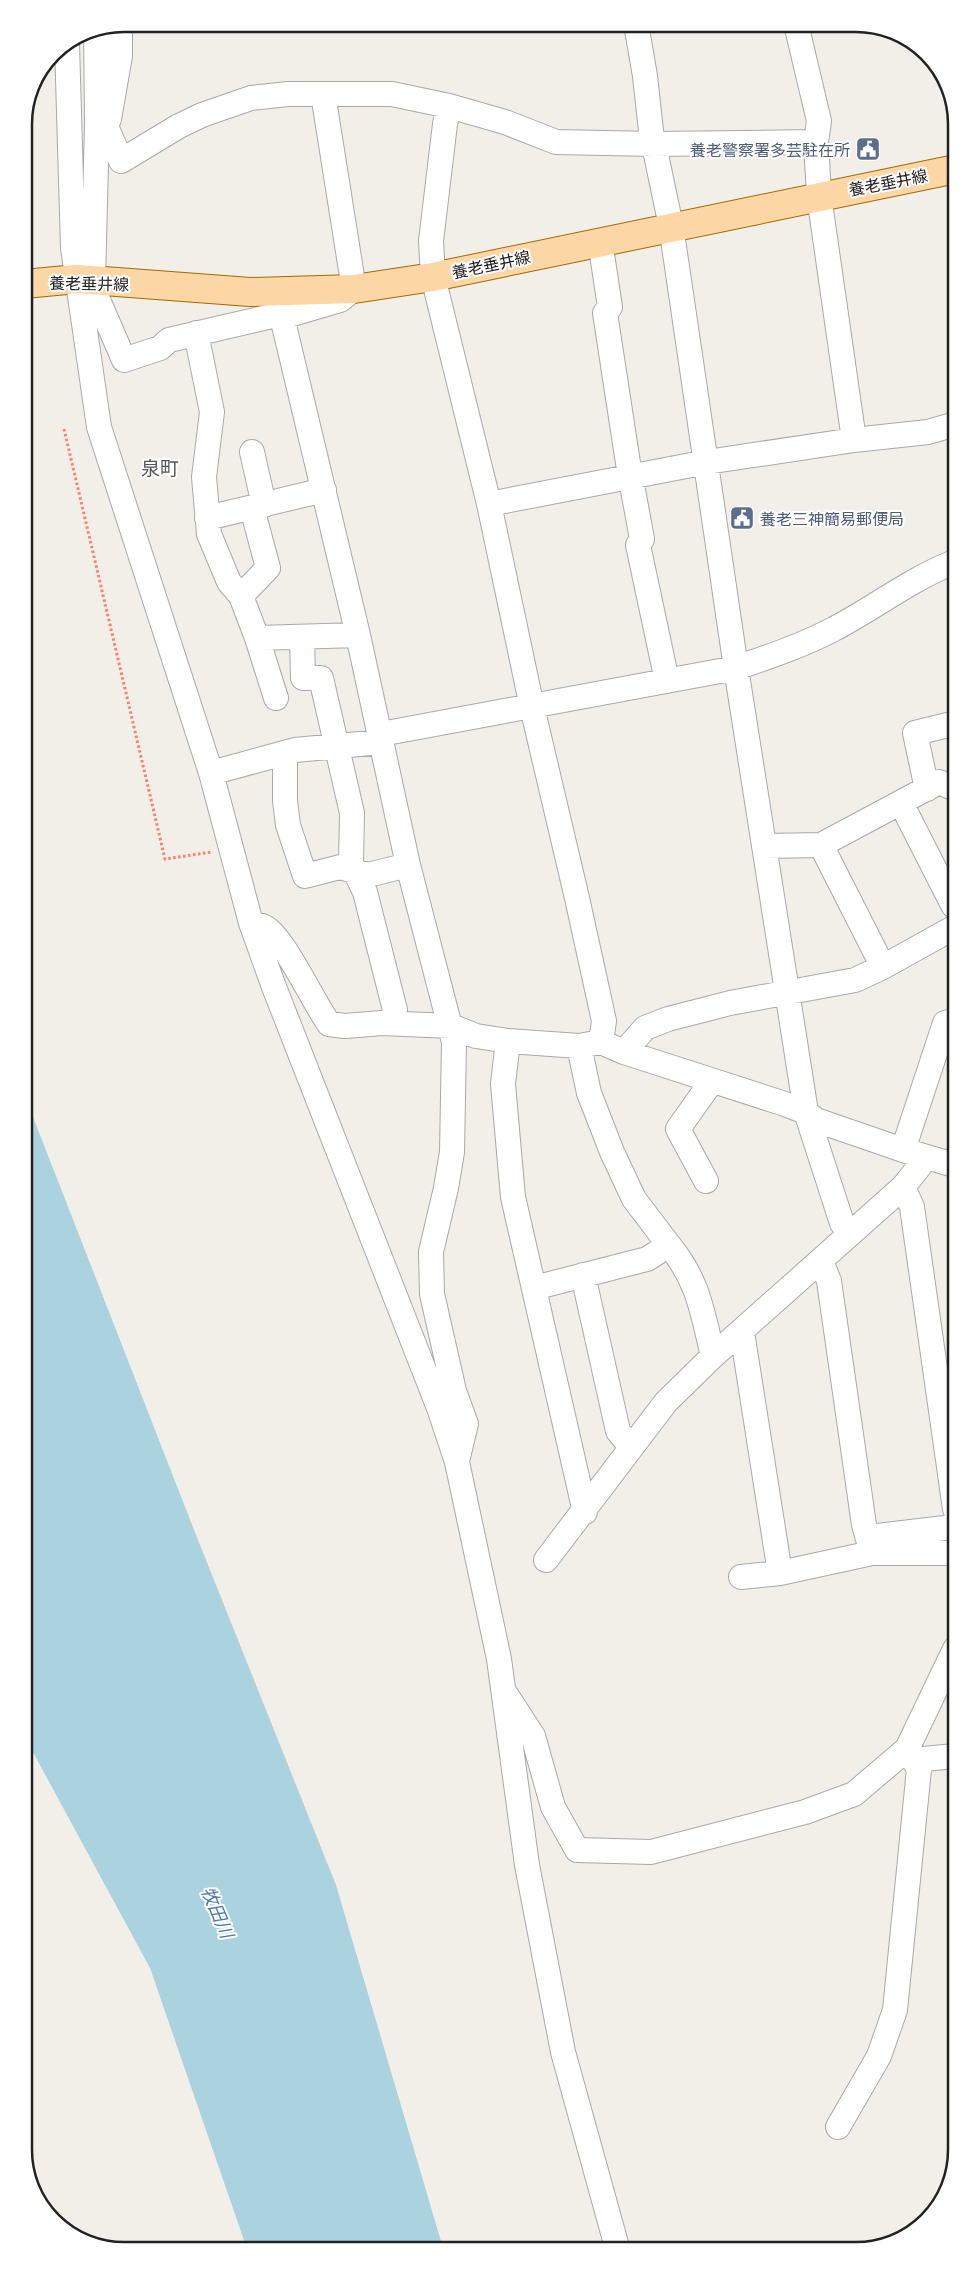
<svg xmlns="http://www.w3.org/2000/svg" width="980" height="2274" viewBox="0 0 980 2274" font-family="Barlow,'Noto Sans JP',sans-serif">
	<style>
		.water { fill: #aad3df }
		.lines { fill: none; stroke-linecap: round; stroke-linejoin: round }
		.minor-casing { stroke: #a9a9a9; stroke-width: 26 }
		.major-casing { stroke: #a06b00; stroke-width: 30 }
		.path { stroke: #fa8072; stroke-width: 3; stroke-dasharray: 2.5 2.5; stroke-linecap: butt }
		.minor { stroke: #fff; stroke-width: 24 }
		.major { stroke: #fcd6a4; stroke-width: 28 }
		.labels { text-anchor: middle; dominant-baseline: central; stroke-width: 4; stroke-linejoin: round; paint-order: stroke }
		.service-label { font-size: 16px; fill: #4e5e75; stroke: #fff; text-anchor: end }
		.street-label { font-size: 16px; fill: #222; stroke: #fff }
		.water-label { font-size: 18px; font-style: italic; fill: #4a7aab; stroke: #fff }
		.quarter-label { font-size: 19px; fill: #555; stroke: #fff }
		.rim { fill: none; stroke: #222; stroke-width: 2.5 }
	</style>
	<rect width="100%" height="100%" fill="#f2efe9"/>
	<path class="water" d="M26,1099L196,1535L336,1885L443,2248L247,2249L150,1968L28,1743Z"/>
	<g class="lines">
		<defs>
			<path id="minor" d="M636,24L645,76L651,131L671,226L736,668L806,1112L842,1223L849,1234
				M796,24L819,121L816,142L819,196L854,440
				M96,29L97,125L93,280L98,300L124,360L160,348L169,340L272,316L282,317
				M67,44L73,248L99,427L211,773L251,923L274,987L439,1408L457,1462L499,1659L527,1865L563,2052L617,2247
				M323,94L354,289L340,300L282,317L358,635L408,865L454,1042L452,1152L446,1188L431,1252L432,1294L454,1391L466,1424L457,1461
				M449,106L445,124L431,241L433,277L489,504L532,707L577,898L604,1021L601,1042
				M109,119L120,56V24
				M97,125L106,126L121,161L179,126L202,115L251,98L288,94H392L449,106L505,122L556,142L654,144L816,142
				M600,241L610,307L605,313L628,463L642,539L638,545L667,681
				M196,333L212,412L204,477L209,534L229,582L241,596
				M252,452L264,505
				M489,504L707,462L854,440L928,432L952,425
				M252,508L268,568L241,596L257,638
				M207,518L324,490
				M302,637L303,678H321L352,813L351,863L365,892L395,1010
				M276,698L257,638L358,635
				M381,734L736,668C768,657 801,646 832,630C873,609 909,580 952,563
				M285,753V801L288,825L305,876L340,867L368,875L408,865
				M211,773L295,750L381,742
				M927,789L915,733L952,724
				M901,803L953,905
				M821,845L883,967
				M764,846L821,845L939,782L953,788
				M251,923C256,924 262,925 266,928C283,937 314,1003 329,1024L345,1026L382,1023L451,1026L476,1036L508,1041L579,1046L601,1042L624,1052L785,1104L806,1112L816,1120L903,1150L954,1165
				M508,1041L503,1084L513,1197L585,1512
				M624,1052L645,1028L668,1019L730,1003L855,980L883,967L953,928
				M903,1150L945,1023L953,1021
				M706,1181L678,1129L712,1081
				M903,1187L912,1207L955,1509
				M669,1245C699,1282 702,1311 713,1356L903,1187L927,1157
				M821,1261L829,1281L864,1525L872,1553
				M583,1275L618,1431L631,1447
				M534,1288L647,1259L669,1245L634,1199L612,1152L589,1093L579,1046
				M742,1332L780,1573
				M869,1537L945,1528L955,1525
				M546,1560L666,1402L713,1356
				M741,1577L780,1573L872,1553H955
				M507,1696L533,1736L553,1807L577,1850L651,1852L805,1812L854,1794L907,1749L955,1649
				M913,1760L955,1756
				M838,2127L879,2056L895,2010L919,1769L907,1749"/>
			<path id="major" d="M24,284L77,279L250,292L354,289L433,277L951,170"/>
		</defs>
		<use href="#minor" class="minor-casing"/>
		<use href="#major" class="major-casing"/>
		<path class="path" d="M64,429L165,859L212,852"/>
		<use href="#minor" class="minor"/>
		<use href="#major" class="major"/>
	</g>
	<defs>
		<symbol id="civic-square" viewBox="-11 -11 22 22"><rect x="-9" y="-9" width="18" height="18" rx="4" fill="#5c6f8a" stroke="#fff"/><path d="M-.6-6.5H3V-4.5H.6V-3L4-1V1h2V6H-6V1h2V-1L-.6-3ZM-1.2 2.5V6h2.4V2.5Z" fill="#fff"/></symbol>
	</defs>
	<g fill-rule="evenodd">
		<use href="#civic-square" x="854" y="135" width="28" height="28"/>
		<use href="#civic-square" x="728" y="504" width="28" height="28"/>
	</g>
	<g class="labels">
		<g class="service-label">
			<text x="850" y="149">養老警察署多芸駐在所</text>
			<text x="760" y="518" text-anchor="start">養老三神簡易郵便局</text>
		</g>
		<g class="street-label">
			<text transform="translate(888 182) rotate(-11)">養老垂井線</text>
			<text transform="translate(491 264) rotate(-12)">養老垂井線</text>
			<text transform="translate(89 283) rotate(1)">養老垂井線</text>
		</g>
		<g class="water-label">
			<text transform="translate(218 1912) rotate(67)">牧田川</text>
		</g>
		<g class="quarter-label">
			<text x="160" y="467">泉町</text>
		</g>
	</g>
	<path d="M0 0H980V2274H0ZM124 32H856A92 92 0 0 1 948 124V2150A92 92 0 0 1 856 2242H124A92 92 0 0 1 32 2150V124A92 92 0 0 1 124 32Z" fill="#fff" fill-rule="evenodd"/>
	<path class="rim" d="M124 32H856A92 92 0 0 1 948 124V2150A92 92 0 0 1 856 2242H124A92 92 0 0 1 32 2150V124A92 92 0 0 1 124 32Z"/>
</svg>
